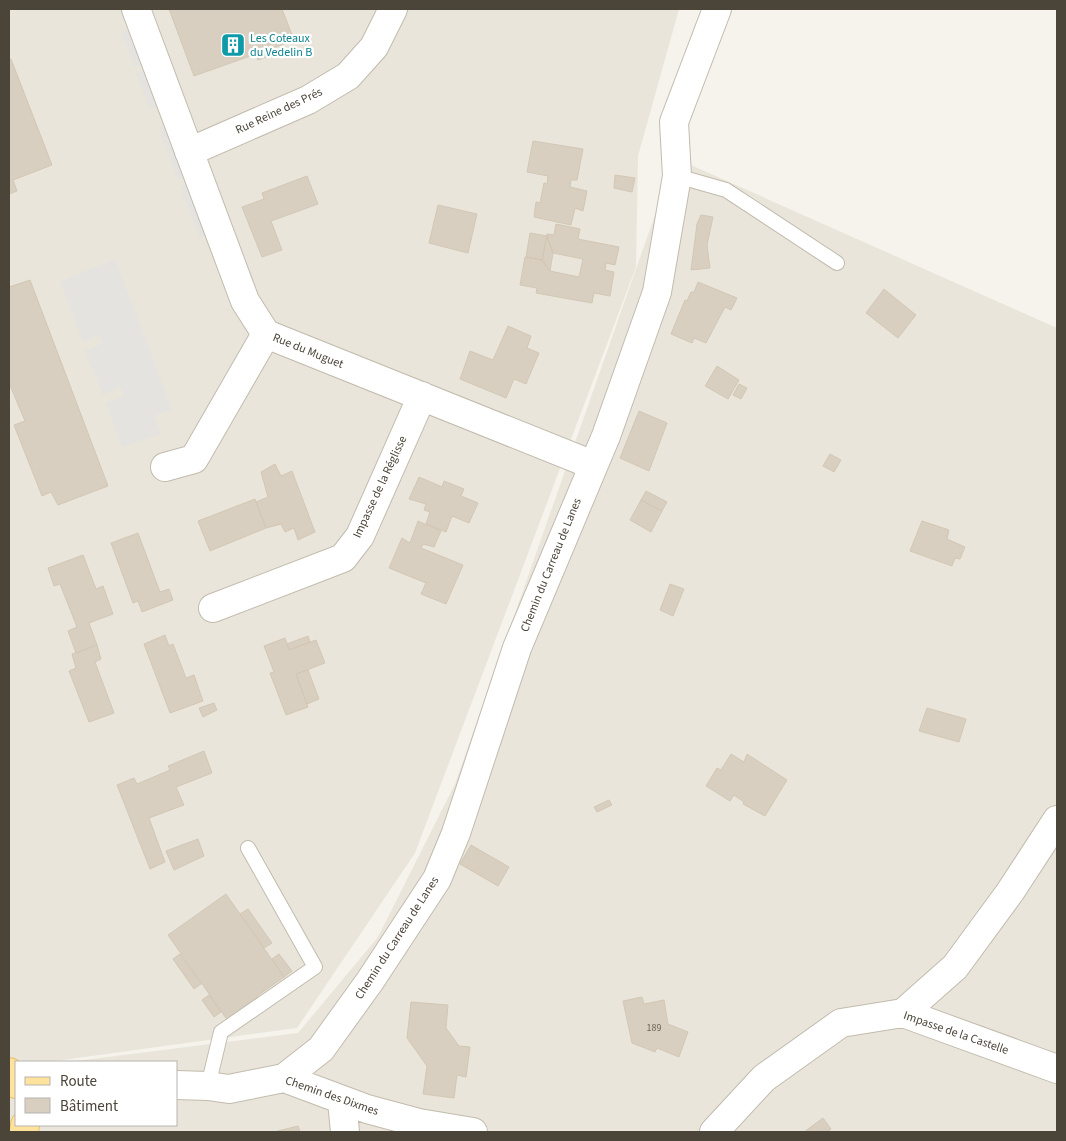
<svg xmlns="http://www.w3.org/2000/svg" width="1066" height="1141" viewBox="0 0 1066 1141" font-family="'Source Sans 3',sans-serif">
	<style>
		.residential { fill: #eae5da }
		.parking { fill: #e5e3e0 }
		.building { fill: #d8cfc1; stroke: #d3c7b4 }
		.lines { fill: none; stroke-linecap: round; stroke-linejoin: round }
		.service-casing { stroke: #c2bbae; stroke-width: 16 }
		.minor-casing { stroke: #c2bbae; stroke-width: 30 }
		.primary-casing { stroke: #e6c16a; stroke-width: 30 }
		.service { stroke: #fff; stroke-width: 14 }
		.minor { stroke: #fff; stroke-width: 28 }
		.primary { stroke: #ffe39c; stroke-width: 28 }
		.labels { text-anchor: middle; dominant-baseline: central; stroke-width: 4.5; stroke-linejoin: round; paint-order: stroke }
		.number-label { font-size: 10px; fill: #6e675b }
		.culture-label { font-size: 12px; fill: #0d838f; stroke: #fff; text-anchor: start }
		.street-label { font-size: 12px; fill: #4b4439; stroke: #fff }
	</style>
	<rect width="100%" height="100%" fill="#f6f3ec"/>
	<path class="residential" d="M9,9H679L638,156L636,267L415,853L297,1028L48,1062H16L9,1068Z
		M675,158L1057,328V1132H9V1070L16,1069V1125H176V1062H68L298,1033L378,937L455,784Z"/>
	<path class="parking" d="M128,29L142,64L135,67L121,32Z
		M144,71L158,106L150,109L136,73Z
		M165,124L185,176L178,180L158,127Z
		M187,184L206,235L200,238L180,187Z
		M115,259L172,409L154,416L161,434L122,447L106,403L124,396L120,387L103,395L85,351L103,343L99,334L83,342L60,281Z"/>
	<path class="building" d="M169,9H282L294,40L271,49L274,54L258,60L256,54L194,76Z
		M11,59L52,165L13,180L17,191L9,194V60Z
		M533,141L583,149L577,180H571L570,187L587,191L583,211L575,208L571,225L534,217L536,202L540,203L544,183L547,184L548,176L527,172Z
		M615,175L635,178L632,192L614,188Z
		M307,176L318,204L271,221L282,250L262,257L242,207L264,199L262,193Z
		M438,205L477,214L468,253L429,243Z
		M701,215L713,217L707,245L710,268L691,270L697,224Z
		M556,224L580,229L578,239L619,247L615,265L606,263L605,270L614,272L610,296L594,293L592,303L536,293L537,288L520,285L525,257L542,260L550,271L579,277L583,259L553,253L547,236V234L554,235Z
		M530,233L547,236L542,260L526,257Z
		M547,236L553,253L550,271L542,260Z
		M30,280L108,486L58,505L51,492L42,496L14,425L25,421L9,383V287Z
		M698,282L737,298L731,310L725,307L706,343L694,338L692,343L671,334L685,300L687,301L691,292H694Z
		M884,289L916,315L898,338L866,313Z
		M508,326L531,336L527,348L539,353L526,384L514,379L506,398L460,379L470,351L493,360Z
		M717,366L739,380L728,399L705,386Z
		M739,384L747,388L741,399L733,395Z
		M639,411L667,423L649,471L620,458Z
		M830,454L841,460L834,472L823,466Z
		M275,464L281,476L292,471L315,532L298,540L294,528L285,532L281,524L266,528L256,502L268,497L261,472Z
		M419,477L442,487L444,481L464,489L461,496L478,503L469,523L452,516L446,532L426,524L430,512L424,510L426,504L409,499Z
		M646,491L667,502L662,511L641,500Z
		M255,499L266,528L210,551L198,521Z
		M641,500L662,511L651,532L630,520Z
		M418,521L441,531L434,547L423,544L421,548L463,565L446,604L421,594L426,583L389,568L402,538L410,543Z
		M922,521L949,530L947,539L965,547L960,559L955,558L952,566L910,551Z
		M138,533L160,592L169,589L173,600L142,612L138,601L133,603L111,543Z
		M83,555L96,589L103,586L113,614L89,623L97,645L76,653L68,631L77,627L60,584L54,586L48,568Z
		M670,584L684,589L673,616L660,610Z
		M165,635L169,646L173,644L186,678L194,675L203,701L170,713L144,644Z
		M308,636L310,642L289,650L287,644Z
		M285,638L289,650L316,640L325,663L296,674L308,707L286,715L270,673L274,672L264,646Z
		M97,645L101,659L95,662L114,713L89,722L69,671L76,668L72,654Z
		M308,670L319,699L307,704L296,674Z
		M214,703L217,710L203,717L199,708Z
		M927,708L966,719L959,742L919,731Z
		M204,751L212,773L176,787L184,805L149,818L165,862L150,869L117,785L134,778L137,784L170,770L168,766Z
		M731,754L744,762L747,754L787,780L765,816L743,804L744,802L734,795L730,801L706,786L717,768L721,770Z
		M609,800L612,805L597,812L594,807Z
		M198,839L204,856L174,870L166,851Z
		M471,845L509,867L498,886L460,864Z
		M226,894L284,977L257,996L259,999L228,1021L168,935Z
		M248,909L272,943L264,948L240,914Z
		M180,954L201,984L194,989L173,959Z
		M279,954L292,971L284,977L272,959Z
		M209,995L221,1012L214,1017L202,1000Z
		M642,997L644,1004L664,1000L668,1024L688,1032L679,1057L657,1048L655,1052L632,1043L623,1001Z
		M411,1002L448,1005L446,1028L459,1046L470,1047L466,1077L457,1075L454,1098L423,1094L427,1066L407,1038Z
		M823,1118L831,1129L827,1132H804Z
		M298,1126L300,1132H274Z"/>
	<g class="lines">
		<defs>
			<path id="service" d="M677,176L726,190L837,263
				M208,1086L221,1032L315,967L248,848"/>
			<path id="minor" d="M136,9L245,301L266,334L593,465
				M189,152L308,100L348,76L374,47L393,9
				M165,467L194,459L266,334
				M213,608L343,558L360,536L422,396
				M903,1013L955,967L1010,892L1057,820
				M284,1078L321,1049L370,981L437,879L456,833L517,648L606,436L657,292L677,176L674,122L717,9
				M176,1085L208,1086L229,1089L284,1078L367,1109L419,1123L473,1132
				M342,1101L345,1132
				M714,1132L764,1078L841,1023L903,1013L1057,1069"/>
			<path id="primary" d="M9,1072L16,1084
				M24,1132L25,1125"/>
		</defs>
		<use href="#service" class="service-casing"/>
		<use href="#minor" class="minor-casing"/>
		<use href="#primary" class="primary-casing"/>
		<use href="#service" class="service"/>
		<use href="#minor" class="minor"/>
		<use href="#primary" class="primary"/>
	</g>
	<defs>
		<symbol id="building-square" viewBox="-11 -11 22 22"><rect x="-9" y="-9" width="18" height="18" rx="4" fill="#0f9aa8" stroke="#fff"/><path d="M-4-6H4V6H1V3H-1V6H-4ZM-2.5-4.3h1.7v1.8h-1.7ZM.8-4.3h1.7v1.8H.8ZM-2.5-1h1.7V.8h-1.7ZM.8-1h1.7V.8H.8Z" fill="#fff"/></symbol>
	</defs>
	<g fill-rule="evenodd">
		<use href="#building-square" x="219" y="31" width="28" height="28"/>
	</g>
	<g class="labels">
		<g class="number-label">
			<text x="654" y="1028">189</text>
		</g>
		<g class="culture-label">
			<text x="250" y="38">Les Coteaux<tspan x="250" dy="14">du Vedelin B</tspan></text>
		</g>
		<g class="street-label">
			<text transform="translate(279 111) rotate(-25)">Rue Reine des Prés</text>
			<text transform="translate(308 351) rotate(22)">Rue du Muguet</text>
			<text transform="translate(380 487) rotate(-65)">Impasse de la Réglisse</text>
			<text transform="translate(551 565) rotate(-68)">Chemin du Carreau de Lanes</text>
			<text transform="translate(397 938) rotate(-57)">Chemin du Carreau de Lanes</text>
			<text transform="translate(956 1033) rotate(19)">Impasse de la Castelle</text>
			<text transform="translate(332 1096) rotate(19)">Chemin des Dixmes</text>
		</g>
	</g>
	<rect width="1066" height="1141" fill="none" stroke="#4b4439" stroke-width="20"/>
	<rect x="15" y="1061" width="162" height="65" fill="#ffffff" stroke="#b7b4b0"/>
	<rect x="25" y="1077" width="25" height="8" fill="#ffe39c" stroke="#b7b4b0"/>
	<text x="60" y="1086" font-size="15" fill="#4b4439">Route</text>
	<rect x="25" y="1098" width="25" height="15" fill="#d8cfc1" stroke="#b7b4b0"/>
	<text x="60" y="1111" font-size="15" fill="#4b4439">Bâtiment</text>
</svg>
